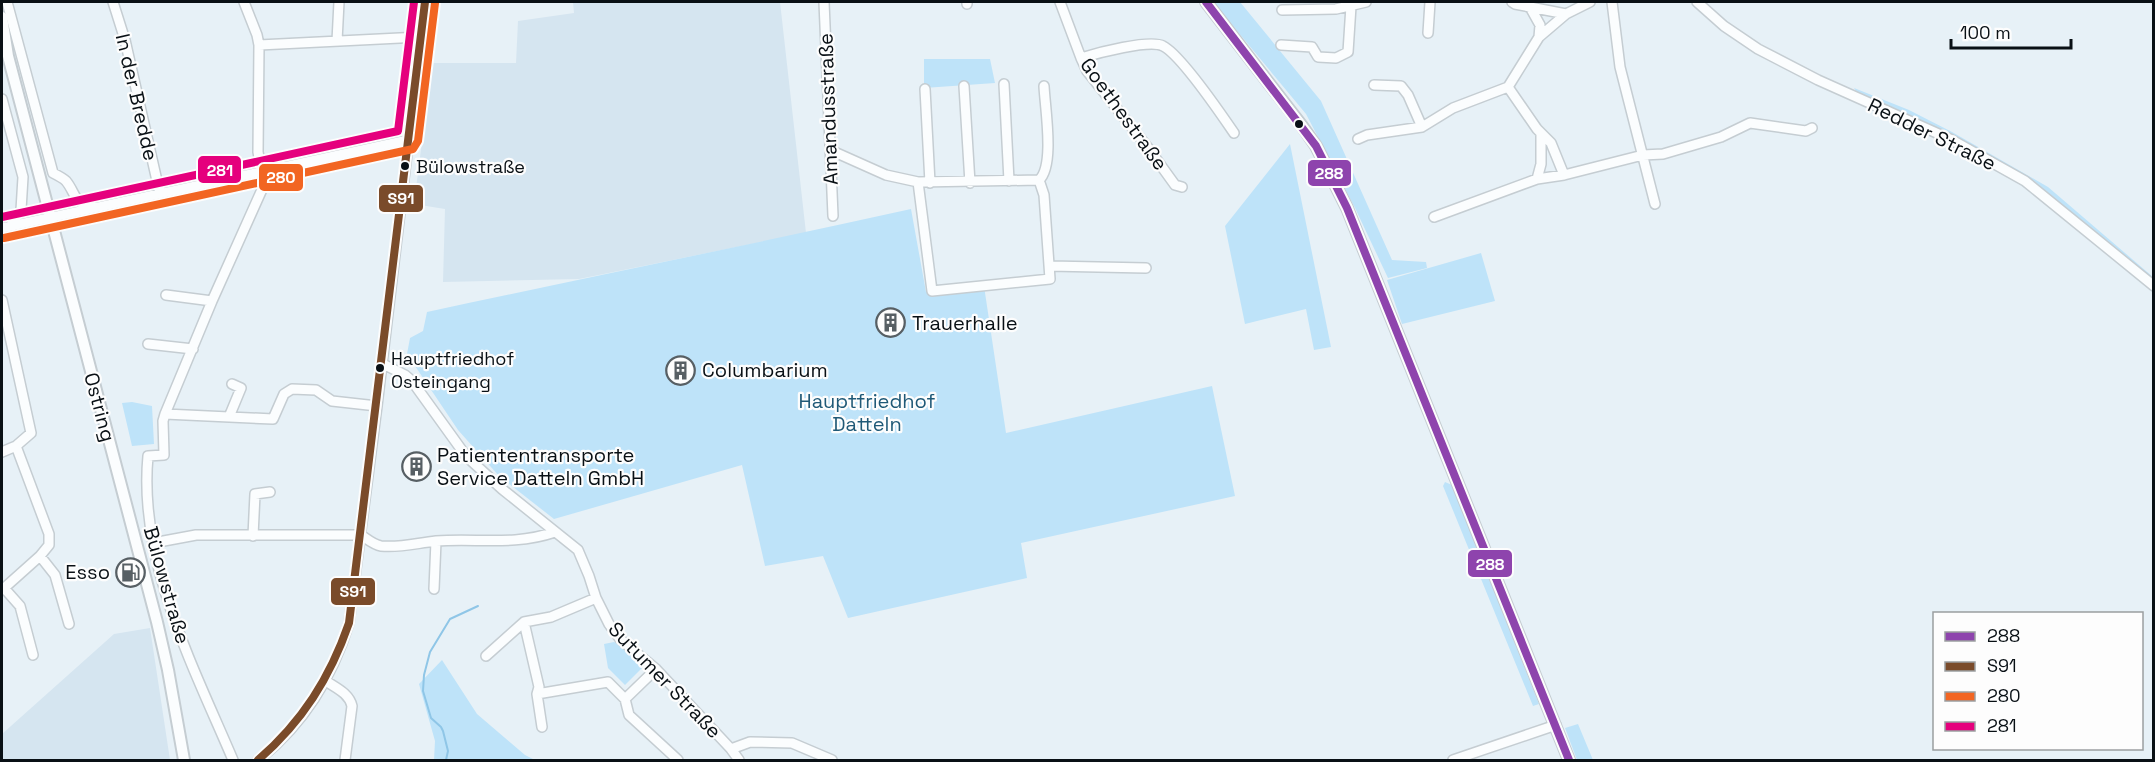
<svg xmlns="http://www.w3.org/2000/svg" width="2155" height="762" viewBox="0 0 2155 762" font-family="'Space Grotesk',sans-serif">
	<style>
		.built { fill: #d5e5f0 }
		.green { fill: #bee3f9 }
		.lines { fill: none; stroke-linecap: round; stroke-linejoin: round }
		.stream { stroke: #8fc6e7; stroke-width: 2 }
		.minor-casing { stroke: #c5cdd2; stroke-width: 12 }
		.major-casing { stroke: #c5cdd2; stroke-width: 14 }
		.minor { stroke: #fbfdfe; stroke-width: 9 }
		.major { stroke: #fbfdfe; stroke-width: 10 }
		.bus-1-casing { stroke: #fdfdfd; stroke-width: 12 }
		.bus-2-casing { stroke: #fdfdfd; stroke-width: 12 }
		.bus-3-casing { stroke: #fdfdfd; stroke-width: 12 }
		.bus-4-casing { stroke: #fdfdfd; stroke-width: 12 }
		.bus-1 { stroke: #8e44ad; stroke-width: 8 }
		.bus-2 { stroke: #7a4b2a; stroke-width: 8 }
		.bus-3 { stroke: #f26522; stroke-width: 8 }
		.bus-4 { stroke: #e5007d; stroke-width: 8 }
		.bus-dot { fill: #091015; stroke: #fdfdfd; stroke-width: 2 }
		.labels { text-anchor: middle; dominant-baseline: central; stroke-width: 4.5; stroke-linejoin: round; paint-order: stroke }
		.bus-label { font-size: 18px; fill: #091015; stroke: #fdfdfd; text-anchor: start }
		.street-label { font-size: 20px; fill: #091015; stroke: #fdfdfd }
		.poi-label { font-size: 20px; fill: #091015; stroke: #fdfdfd; text-anchor: start }
		.park-label { font-size: 20px; fill: #1f5977; stroke: #fdfdfd }
		.line-badge { stroke: #fdfdfd; stroke-width: 2 }
		.badge-label { font-size: 16px; text-anchor: middle; font-weight: bold; fill: #fff }
	</style>
	<rect width="100%" height="100%" fill="#e7f1f7"/>
	<path class="built" d="M573,2H780L806,233L579,279L443,282L445,209L414,204L432,63H516L518,21L574,13Z
		M150,628L170,760H2V734L114,634Z"/>
	<path class="green" d="M1213,2H1240L1321,101L1392,260L1426,262L1427,268L1388,278L1355,208L1306,114Z
		M924,59H990L995,83L924,88Z
		M1854,88L1909,110L1952,132L2048,187L2153,277V292L2113,257L2110,244L2086,233L2067,219L2060,203L2038,185L2019,183L1927,134L1926,124L1906,114L1892,116L1867,107Z
		M1290,144L1331,347L1314,350L1306,309L1245,324L1225,226Z
		M911,209L926,292L984,286L1006,433L1212,386L1235,496L1021,543L1027,578L848,618L823,556L765,566L742,465L554,519L499,476L458,430L407,354L410,338L423,331L427,312C588,277 750,245 911,209Z
		M1481,253L1495,301L1402,324L1387,280Z
		M132,402L152,406L154,444L132,446L122,403Z
		M1445,482L1452,485L1539,704L1533,706L1443,486Z
		M614,642L618,643L644,666L625,685L608,668L604,644Z
		M442,660L477,714L525,755L535,760H434L435,741L419,684Z
		M1578,724L1593,760H1577L1565,728Z"/>
	<g class="lines">
		<path class="stream" d="M446,760L448,751L443,731L441,727L431,718L423,691L424,675L430,652L450,619L478,606"/>
		<defs>
			<path id="minor" d="M7,2L53,173C57,175 63,178 66,181C76,193 74,206 94,207
				M113,2L125,40L160,194
				M824,2L833,216
				M1060,2L1081,58L1087,71L1149,149L1175,185L1182,187
				M1512,2L1515,4L1530,7L1540,25L1539,37
				M1524,2L1530,7L1566,14L1590,2
				M1612,2L1620,67L1655,204
				M1697,2L1724,26L1758,49L1818,80L1950,139L2025,181L2154,286
				M967,4V2
				M1282,10L1336,9L1366,2
				M1428,33L1430,2
				M337,41L339,2
				M259,45L420,37
				M1281,45L1312,47L1318,57L1336,58L1348,52L1351,6
				M1081,58C1097,53 1150,39 1163,46C1181,55 1221,114 1234,133
				M1004,84L1009,181
				M1374,85L1401,86L1408,95L1422,127
				M964,86L970,183
				M1508,87L1537,129L1551,143L1564,175
				M925,89L930,183
				M2,99L23,177L21,210L11,225
				M1358,139L1367,135L1422,127L1453,108L1508,87L1539,37L1566,14
				M830,150L886,175L918,182L1039,180L1044,195L1050,279L932,291L918,182
				M1537,179L1541,164V133
				M1039,180C1055,166 1045,108 1044,86
				M1434,217L1537,179L1564,175L1643,155L1663,154L1721,137L1750,123L1806,131L1812,128
				M2,228L408,140
				M1050,266L1146,268
				M166,295L212,301
				M2,300L31,433L16,446L2,452
				M148,344L193,349
				M381,363L405,375L412,381L466,456L502,489L578,550L589,576L596,598L609,624L620,639L656,669L731,749L739,760
				M165,414L273,419L284,394L292,389L316,390L332,401L377,406
				M229,417L241,388L232,384
				M253,536L255,494L270,492
				M153,543L196,535H361C367,539 374,545 381,546C400,548 417,543 436,541C478,538 514,546 555,532
				M40,556L55,575L69,624
				M4,588L20,606L33,655
				M434,589L436,541
				M2,590L40,556L49,545V534L16,446
				M596,598L551,617L524,622L539,687L537,694L608,682L625,699L629,715L678,760
				M486,656L524,622
				M326,681C336,688 349,693 352,706L345,760
				M537,694L542,727
				M625,699L656,669
				M731,749L750,742L792,743L832,760
				M233,760C193,666 138,561 148,456L164,455L163,421L165,414L212,301L264,185L258,152L259,45L257,35L244,2
				M258,760C304,724 332,678 349,623L377,406L425,2
				M1453,760L1556,725"/>
			<path id="major" d="M1206,2L1302,126L1316,146L1347,208L1569,760
				M2,17L8,56L157,622L168,670L184,760"/>
		</defs>
		<use href="#minor" class="minor-casing"/>
		<use href="#major" class="major-casing"/>
		<use href="#minor" class="minor"/>
		<use href="#major" class="major"/>
		<defs>
			<path id="bus-1" d="M1206,2L1316,146L1347,208L1569,760"/>
			<path id="bus-2" d="M258,760C302,722 330,678 349,623L425,2"/>
			<path id="bus-3" d="M4,238L413,149L418,141L435,3"/>
			<path id="bus-4" d="M2,217L398,131L414,2"/>
		</defs>
		<use href="#bus-1" class="bus-1-casing"/>
		<use href="#bus-2" class="bus-2-casing"/>
		<use href="#bus-3" class="bus-3-casing"/>
		<use href="#bus-4" class="bus-4-casing"/>
		<use href="#bus-1" class="bus-1"/>
		<use href="#bus-2" class="bus-2"/>
		<use href="#bus-3" class="bus-3"/>
		<use href="#bus-4" class="bus-4"/>
	</g>
	<defs>
		<symbol id="building-ring" viewBox="-11 -11 22 22"><circle r="9.5" fill="#fdfdfd" stroke="#575f64" stroke-width="1.5"/><path d="M-4-6H4V6H1V3H-1V6H-4ZM-2.5-4.3h1.7v1.8h-1.7ZM.8-4.3h1.7v1.8H.8ZM-2.5-1h1.7V.8h-1.7ZM.8-1h1.7V.8H.8Z" fill="#575f64"/></symbol>
		<symbol id="fuel-ring" viewBox="-11 -11 22 22"><circle r="9.5" fill="#fdfdfd" stroke="#575f64" stroke-width="1.5"/><path d="M-5.5-6h7V0h2V4h1.3V-2.5L3-4.5l.8-.8L6-3V5H2.5V1h-1V6h-7ZM-4.2-4.7v3.2H.2V-4.7Z" fill="#575f64"/></symbol>
	</defs>
	<g fill-rule="evenodd">
		<use href="#building-ring" x="874" y="306" width="33" height="33"/>
		<use href="#building-ring" x="664" y="354" width="33" height="33"/>
		<use href="#building-ring" x="400" y="450" width="33" height="33"/>
		<use href="#fuel-ring" x="114" y="556" width="33" height="33"/>
	</g>
	<g class="bus-dot">
		<circle cx="1299" cy="124" r="5"/>
		<circle cx="405" cy="166" r="5"/>
		<circle cx="380" cy="368" r="5"/>
	</g>
	<g class="labels">
		<g class="bus-label">
			<text x="416" y="166">Bülowstraße</text>
			<text x="391" y="358">Hauptfriedhof<tspan x="391" dy="23">Osteingang</tspan></text>
		</g>
		<g class="street-label">
			<text transform="translate(137 97) rotate(77)">In der Bredde</text>
			<text transform="translate(828 109) rotate(-92)">Amandusstraße</text>
			<text transform="translate(1124 114) rotate(54)">Goethestraße</text>
			<text transform="translate(1932 134) rotate(26)">Redder Straße</text>
			<text transform="translate(100 407) rotate(75)">Ostring</text>
			<text transform="translate(167 585) rotate(74)">Bülowstraße</text>
			<text transform="translate(665 680) rotate(46)">Sutumer Straße</text>
		</g>
		<g class="poi-label">
			<text x="912" y="323">Trauerhalle</text>
			<text x="702" y="370">Columbarium</text>
			<text x="437" y="455">Patiententransporte<tspan x="437" dy="23">Service Datteln GmbH</tspan></text>
			<text x="110" y="572" text-anchor="end">Esso</text>
		</g>
		<g class="park-label">
			<text x="867" y="401">Hauptfriedhof<tspan x="867" dy="23">Datteln</tspan></text>
		</g>
	</g>
	<g class="line-badge">
		<rect x="197" y="155" width="45" height="29" rx="6" fill="#e5007d"/>
		<rect x="1307" y="159" width="45" height="28" rx="6" fill="#8e44ad"/>
		<rect x="258" y="163" width="46" height="29" rx="6" fill="#f26522"/>
		<rect x="378" y="184" width="46" height="29" rx="6" fill="#7a4b2a"/>
		<rect x="1467" y="549" width="46" height="29" rx="6" fill="#8e44ad"/>
		<rect x="330" y="577" width="46" height="29" rx="6" fill="#7a4b2a"/>
	</g>
	<g class="badge-label">
		<text x="220" y="176">281</text>
		<text x="1329" y="179">288</text>
		<text x="281" y="183">280</text>
		<text x="401" y="204">S91</text>
		<text x="1490" y="570">288</text>
		<text x="353" y="597">S91</text>
	</g>
	<rect width="2155" height="762" fill="none" stroke="#091015" stroke-width="6"/>
	<rect x="1933" y="612" width="210" height="138" fill="#fdfdfd" stroke="#9b9ea0" stroke-width="1.5"/>
	<rect x="1945" y="632" width="30" height="9" fill="#8e44ad" stroke="#9b9ea0" stroke-width="1.5"/>
	<text x="1987" y="642" font-size="18" fill="#091015">288</text>
	<rect x="1945" y="662" width="30" height="9" fill="#7a4b2a" stroke="#9b9ea0" stroke-width="1.5"/>
	<text x="1987" y="672" font-size="18" fill="#091015">S91</text>
	<rect x="1945" y="692" width="30" height="9" fill="#f26522" stroke="#9b9ea0" stroke-width="1.5"/>
	<text x="1987" y="702" font-size="18" fill="#091015">280</text>
	<rect x="1945" y="722" width="30" height="9" fill="#e5007d" stroke="#9b9ea0" stroke-width="1.5"/>
	<text x="1987" y="732" font-size="18" fill="#091015">281</text>
	<path d="M1951 39v9h120v-9" fill="none" stroke="#091015" stroke-width="3"/>
	<text x="1960" y="39" font-size="18" fill="#091015" stroke="#fdfdfd" stroke-width="4.5" paint-order="stroke">100 m</text>
</svg>
